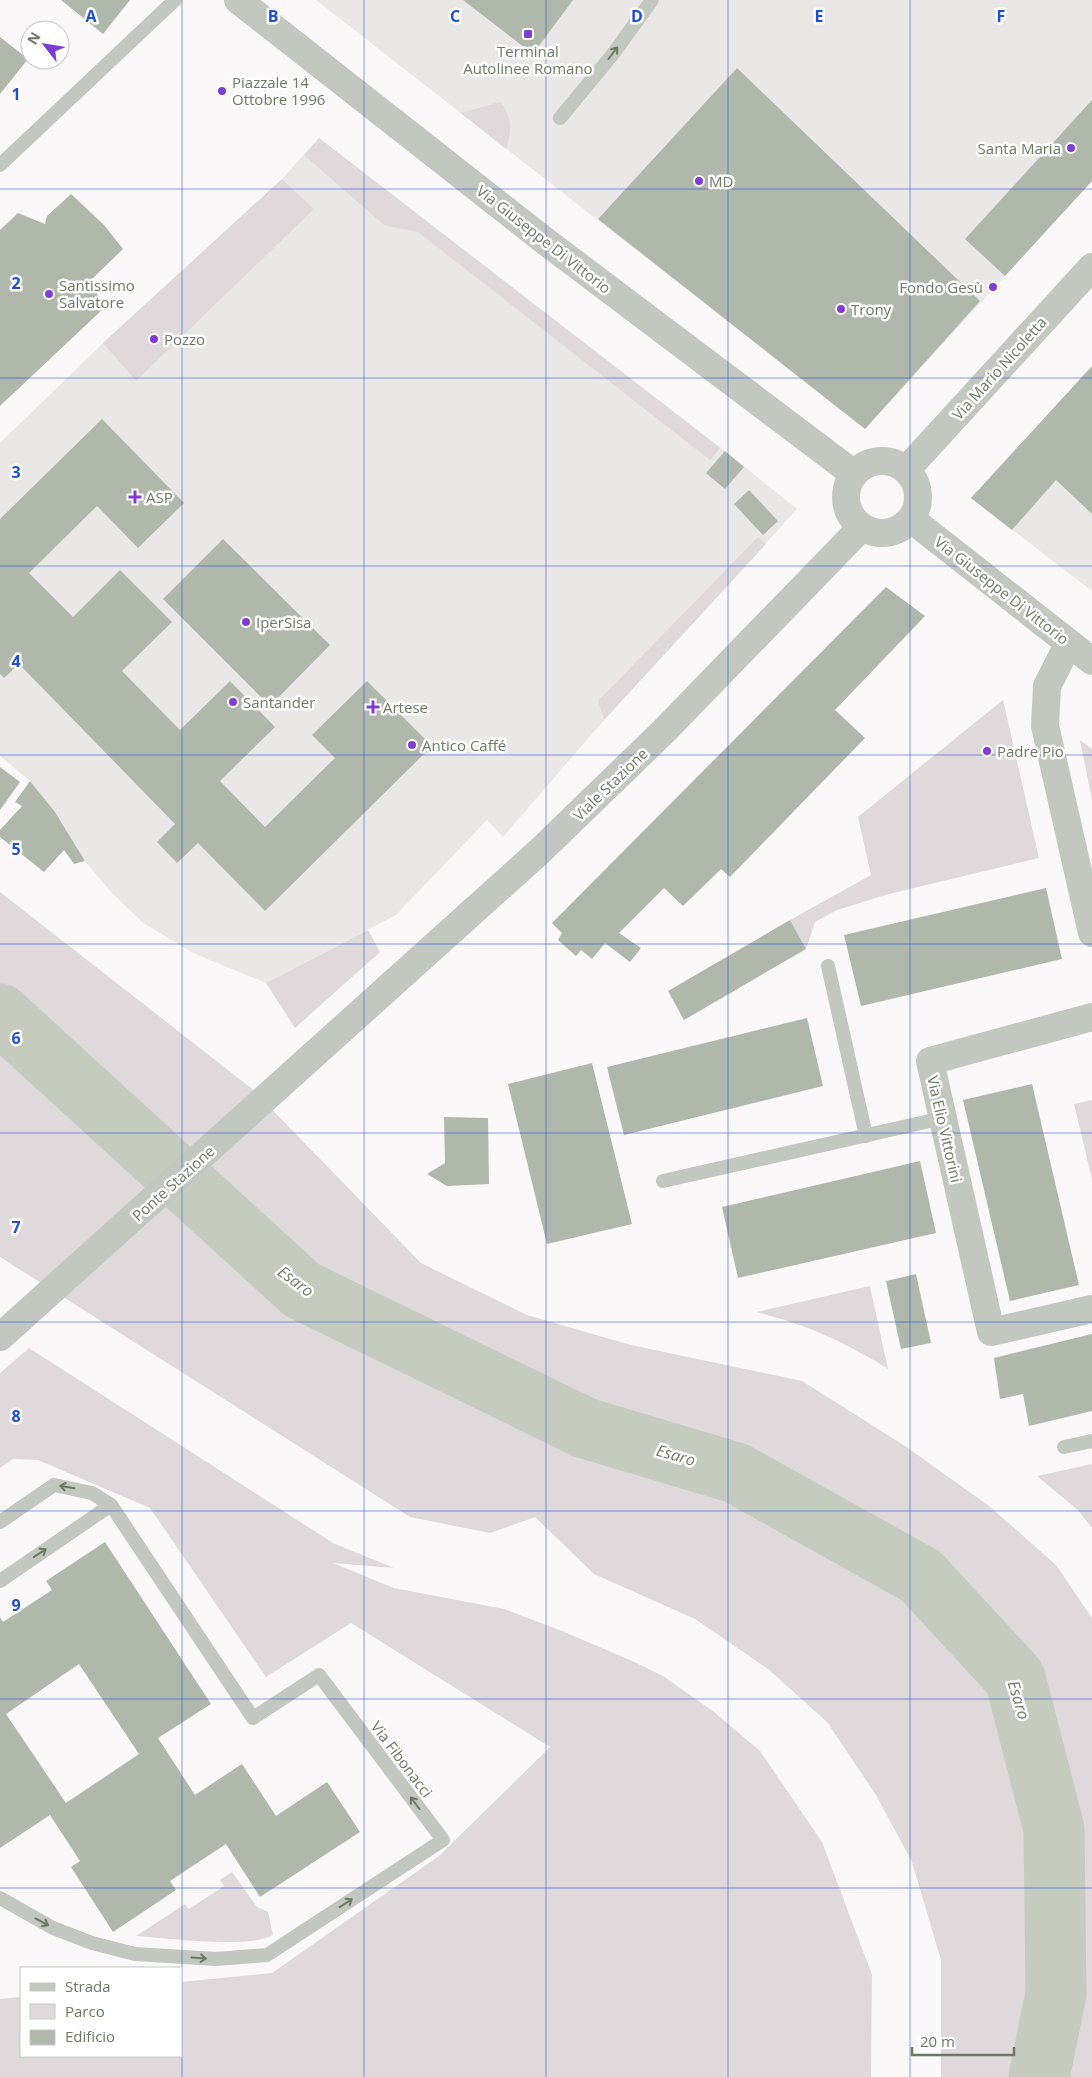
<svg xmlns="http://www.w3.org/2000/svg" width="1092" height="2077" viewBox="0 0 1092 2077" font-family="'Open Sans',sans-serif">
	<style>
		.built { fill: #e9e8e7 }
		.green { fill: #e0d9db }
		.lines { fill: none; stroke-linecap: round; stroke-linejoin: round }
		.river { stroke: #c5ccbf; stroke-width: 61 }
		.building { fill: #b0b8ab; fill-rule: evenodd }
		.lane { stroke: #c2c7bf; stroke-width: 14 }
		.street { stroke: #c2c7bf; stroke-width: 28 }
		.oneway { stroke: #6b7a62 }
		.grid { fill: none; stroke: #1d4ed8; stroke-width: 1; stroke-opacity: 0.55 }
		.poi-dot { fill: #803cd5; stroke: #fff; stroke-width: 2 }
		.labels { text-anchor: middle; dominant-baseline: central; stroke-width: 5; stroke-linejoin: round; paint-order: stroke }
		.poi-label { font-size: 15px; fill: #6b7a62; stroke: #fff; text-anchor: start }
		.street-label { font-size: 15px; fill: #6b7a62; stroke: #fff }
		.water-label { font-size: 16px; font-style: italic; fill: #6e7a62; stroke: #fff }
		.grid-label { font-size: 16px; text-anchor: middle; font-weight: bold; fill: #1d4ed8; stroke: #fff; stroke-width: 5; stroke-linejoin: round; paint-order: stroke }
	</style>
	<rect width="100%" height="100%" fill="#faf8f9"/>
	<path class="built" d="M316,0H1092V100L1005,276L865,429Z
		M319,138L725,451L797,509L604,720L503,837L487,820L396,915L266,983L193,953L142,922L110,891L85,861L55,812L30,781L0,756V443L103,343L282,179Z
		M1092,366V591L971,498Z"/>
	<path class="green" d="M500,102C513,117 512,129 506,149L461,113Z
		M319,138L720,448L710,460L418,232L384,225L304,155Z
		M282,179L314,209L136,381L103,343Z
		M758,537L766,544L604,720L598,701Z
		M1003,700L1039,858L889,894L837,910L815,922L806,949L790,920L871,875L858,817Z
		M1080,740L1092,749V800Z
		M0,892L251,1088L421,1263L527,1315L631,1345L802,1381L905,1446L989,1506L1056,1565L1092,1618V2077H941V1960L912,1862L876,1795L827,1722L768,1669L695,1619L594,1574L535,1517L490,1533L410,1517L0,1257Z
		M368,930L380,952L295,1028L266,983Z
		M1092,1100V1179L1074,1104Z
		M870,1286L888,1369C843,1341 807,1325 756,1312Z
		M29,1348L333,1543L394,1568L333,1563L394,1588L504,1609L562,1631L630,1660L663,1676L714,1712L760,1751L822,1842L872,1975L871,2077H0V1999L21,1997V2056H181V1982L272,1973L439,1856L550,1747L351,1623L266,1677L150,1508L38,1460L13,1459L0,1468V1373Z
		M1092,1464V1528L1078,1510L1037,1476Z
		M232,1872L257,1907L268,1912L273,1935C248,1949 168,1938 136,1936L185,1904L189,1909L224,1886L220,1880Z"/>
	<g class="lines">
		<path class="river" d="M0,1014L302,1290L585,1428L736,1473L921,1576L1015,1678L1054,1829L1056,1994L1039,2077"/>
	</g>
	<path class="building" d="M61,0H130L103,34Z
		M463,0H573L533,54Z
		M0,37L28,59L0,94Z
		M737,68L980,301L865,429L598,219Z
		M1092,100V181L1005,276L965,239Z
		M71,194L104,225L123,249L92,279L103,309L0,406V230L18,213L45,224L47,216Z
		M1092,366V514L1056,480L1012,530L971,498Z
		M102,419L184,503L138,548L97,506L29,573L73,617L120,570L172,622L122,671L180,730L230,681L275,727L220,781L265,827L335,758L312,735L367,681L432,746L265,911L198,843L177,863L157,842L175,824L19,664L4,678L0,674V519Z
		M725,451L744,467L725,489L706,473Z
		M749,490L778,521L763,535L734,504Z
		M223,539L330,645L270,706L163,599Z
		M886,587L925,616L835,710L865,738L730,877L721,869L683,906L664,888L619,933L641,948L630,962L605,943L592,959L581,950L576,956L558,940L562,933L552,923Z
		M0,767L20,782L0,810Z
		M30,781L55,812L85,861L74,864L64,850L44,872L0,837V830L22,806L15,802Z
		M1046,888L1062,959L861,1006L844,935Z
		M790,920L806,949L684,1020L668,991Z
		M807,1018L823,1086L624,1135L607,1067Z
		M592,1063L632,1224L547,1244L508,1084Z
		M1032,1084L1079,1285L1010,1301L963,1100Z
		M444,1117L488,1118L489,1184L447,1186L427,1174L445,1163Z
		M920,1161L936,1233L738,1278L722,1207Z
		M916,1274L931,1343L901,1349L886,1281Z
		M1092,1334V1411L1029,1426L1023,1394L1000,1399L994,1358Z
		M105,1542L211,1704L158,1738L195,1795L242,1764L276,1816L327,1782L360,1832L260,1897L226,1844L170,1881L176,1890L113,1932L71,1867L80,1861L50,1815L0,1848V1617L3,1622L52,1590L46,1581ZM79,1664L139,1754L66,1803L6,1714Z"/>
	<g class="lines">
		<path class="lane" d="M560,118L613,54L652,0
			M0,165L175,0
			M828,966L866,1136
			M663,1181L943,1118
			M1064,1447L1092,1441
			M0,1522L54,1485L92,1493L111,1505L253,1718L319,1675L443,1840L267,1955L216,1959L135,1954L92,1943L53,1928L0,1898
			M0,1581L111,1505"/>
		<path class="street" d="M238,0L545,241L854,474
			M846 497a36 36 0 1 1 72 0a36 36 0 1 1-72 0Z
			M907,469L1092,267
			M911,519L1092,661
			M1069,643L1047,686L1045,726L1092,933
			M1092,1017L930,1061L991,1332L1092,1309
			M0,1337L540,851L664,731L862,527"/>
	</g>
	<defs><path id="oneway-shaft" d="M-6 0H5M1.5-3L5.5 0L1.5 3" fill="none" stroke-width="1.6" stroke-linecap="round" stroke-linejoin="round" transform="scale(1.25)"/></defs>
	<g class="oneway">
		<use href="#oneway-shaft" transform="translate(613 53) rotate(-53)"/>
		<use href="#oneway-shaft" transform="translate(67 1487) rotate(-171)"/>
		<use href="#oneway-shaft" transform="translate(40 1553) rotate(-34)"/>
		<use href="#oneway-shaft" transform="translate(415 1803) rotate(-127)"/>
		<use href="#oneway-shaft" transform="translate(346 1903) rotate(-33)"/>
		<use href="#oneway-shaft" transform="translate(42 1922) rotate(28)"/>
		<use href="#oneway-shaft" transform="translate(199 1958) rotate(4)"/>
	</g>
	<path class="grid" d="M182,0V2077M364,0V2077M546,0V2077M728,0V2077M910,0V2077M0,189H1092M0,378H1092M0,566H1092M0,755H1092M0,944H1092M0,1133H1092M0,1322H1092M0,1511H1092M0,1699H1092M0,1888H1092"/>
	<g class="poi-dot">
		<rect x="523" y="29" width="10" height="10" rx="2.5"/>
		<circle cx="222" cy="91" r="5"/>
		<circle cx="1071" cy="148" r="5"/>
		<circle cx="699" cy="181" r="5"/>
		<circle cx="993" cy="287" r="5"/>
		<circle cx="49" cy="294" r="5"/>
		<circle cx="841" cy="309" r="5"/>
		<circle cx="154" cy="339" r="5"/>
		<path d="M132.5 489.5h5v5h5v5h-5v5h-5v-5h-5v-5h5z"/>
		<circle cx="246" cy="622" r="5"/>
		<circle cx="233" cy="702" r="5"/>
		<path d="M370.5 699.5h5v5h5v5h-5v5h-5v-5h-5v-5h5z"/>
		<circle cx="412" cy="745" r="5"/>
		<circle cx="987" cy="751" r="5"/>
	</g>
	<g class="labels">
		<g class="poi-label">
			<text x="528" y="51" text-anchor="middle">Terminal<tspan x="528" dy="17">Autolinee Romano</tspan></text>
			<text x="232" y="82">Piazzale 14<tspan x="232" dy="17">Ottobre 1996</tspan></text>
			<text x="1061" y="148" text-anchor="end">Santa Maria</text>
			<text x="709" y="181">MD</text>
			<text x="59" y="285">Santissimo<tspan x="59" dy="17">Salvatore</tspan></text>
			<text x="983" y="287" text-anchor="end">Fondo Gesù</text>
			<text x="851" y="309">Trony</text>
			<text x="164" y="339">Pozzo</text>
			<text x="146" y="497">ASP</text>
			<text x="256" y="622">IperSisa</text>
			<text x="243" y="702">Santander</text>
			<text x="383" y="707">Artese</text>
			<text x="422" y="745">Antico Caffé</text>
			<text x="997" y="751">Padre Pio</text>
		</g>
		<g class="street-label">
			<text transform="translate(544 239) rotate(38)">Via Giuseppe Di Vittorio</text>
			<text transform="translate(999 368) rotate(-48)">Via Mario Nicoletta</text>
			<text transform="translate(1002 590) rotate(38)">Via Giuseppe Di Vittorio</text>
			<text transform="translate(610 784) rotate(-44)">Viale Stazione</text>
			<text transform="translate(945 1129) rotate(77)">Via Elio Vittorini</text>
			<text transform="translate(173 1183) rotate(-42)">Ponte Stazione</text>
			<text transform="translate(402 1759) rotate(53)">Via Fibonacci</text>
		</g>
		<g class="water-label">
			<text transform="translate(296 1281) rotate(37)">Esaro</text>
			<text transform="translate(676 1455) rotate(16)">Esaro</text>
			<text transform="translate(1019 1700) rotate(73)">Esaro</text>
		</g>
	</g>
	<g class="grid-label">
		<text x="91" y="22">A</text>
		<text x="273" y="22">B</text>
		<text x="455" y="22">C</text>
		<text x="637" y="22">D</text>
		<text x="819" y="22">E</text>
		<text x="1001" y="22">F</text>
		<text x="16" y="100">1</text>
		<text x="16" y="289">2</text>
		<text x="16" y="478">3</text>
		<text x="16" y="667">4</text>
		<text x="16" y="855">5</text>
		<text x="16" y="1044">6</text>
		<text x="16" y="1233">7</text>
		<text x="16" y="1422">8</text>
		<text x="16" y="1611">9</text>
	</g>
	<rect x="20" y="1967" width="162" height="90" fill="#ffffff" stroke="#c4cac0"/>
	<rect x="30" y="1983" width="25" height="8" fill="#c2c7bf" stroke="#c4cac0"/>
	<text x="65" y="1992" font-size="15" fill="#6b7a62">Strada</text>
	<rect x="30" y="2004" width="25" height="15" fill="#e0d9db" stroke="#c4cac0"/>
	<text x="65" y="2017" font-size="15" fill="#6b7a62">Parco</text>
	<rect x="30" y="2030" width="25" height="15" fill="#b0b8ab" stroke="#c4cac0"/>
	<text x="65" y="2042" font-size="15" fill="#6b7a62">Edificio</text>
	<g transform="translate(45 45) rotate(301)"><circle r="24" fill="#ffffff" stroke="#c4cac0"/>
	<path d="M0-4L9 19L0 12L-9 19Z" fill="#803cd5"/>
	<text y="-8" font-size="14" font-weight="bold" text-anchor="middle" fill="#6b7a62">N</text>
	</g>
	<path d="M912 2047v8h102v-8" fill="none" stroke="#6b7a62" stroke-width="2.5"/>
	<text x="920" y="2047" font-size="15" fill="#6b7a62" stroke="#ffffff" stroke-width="4" paint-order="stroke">20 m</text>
</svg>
